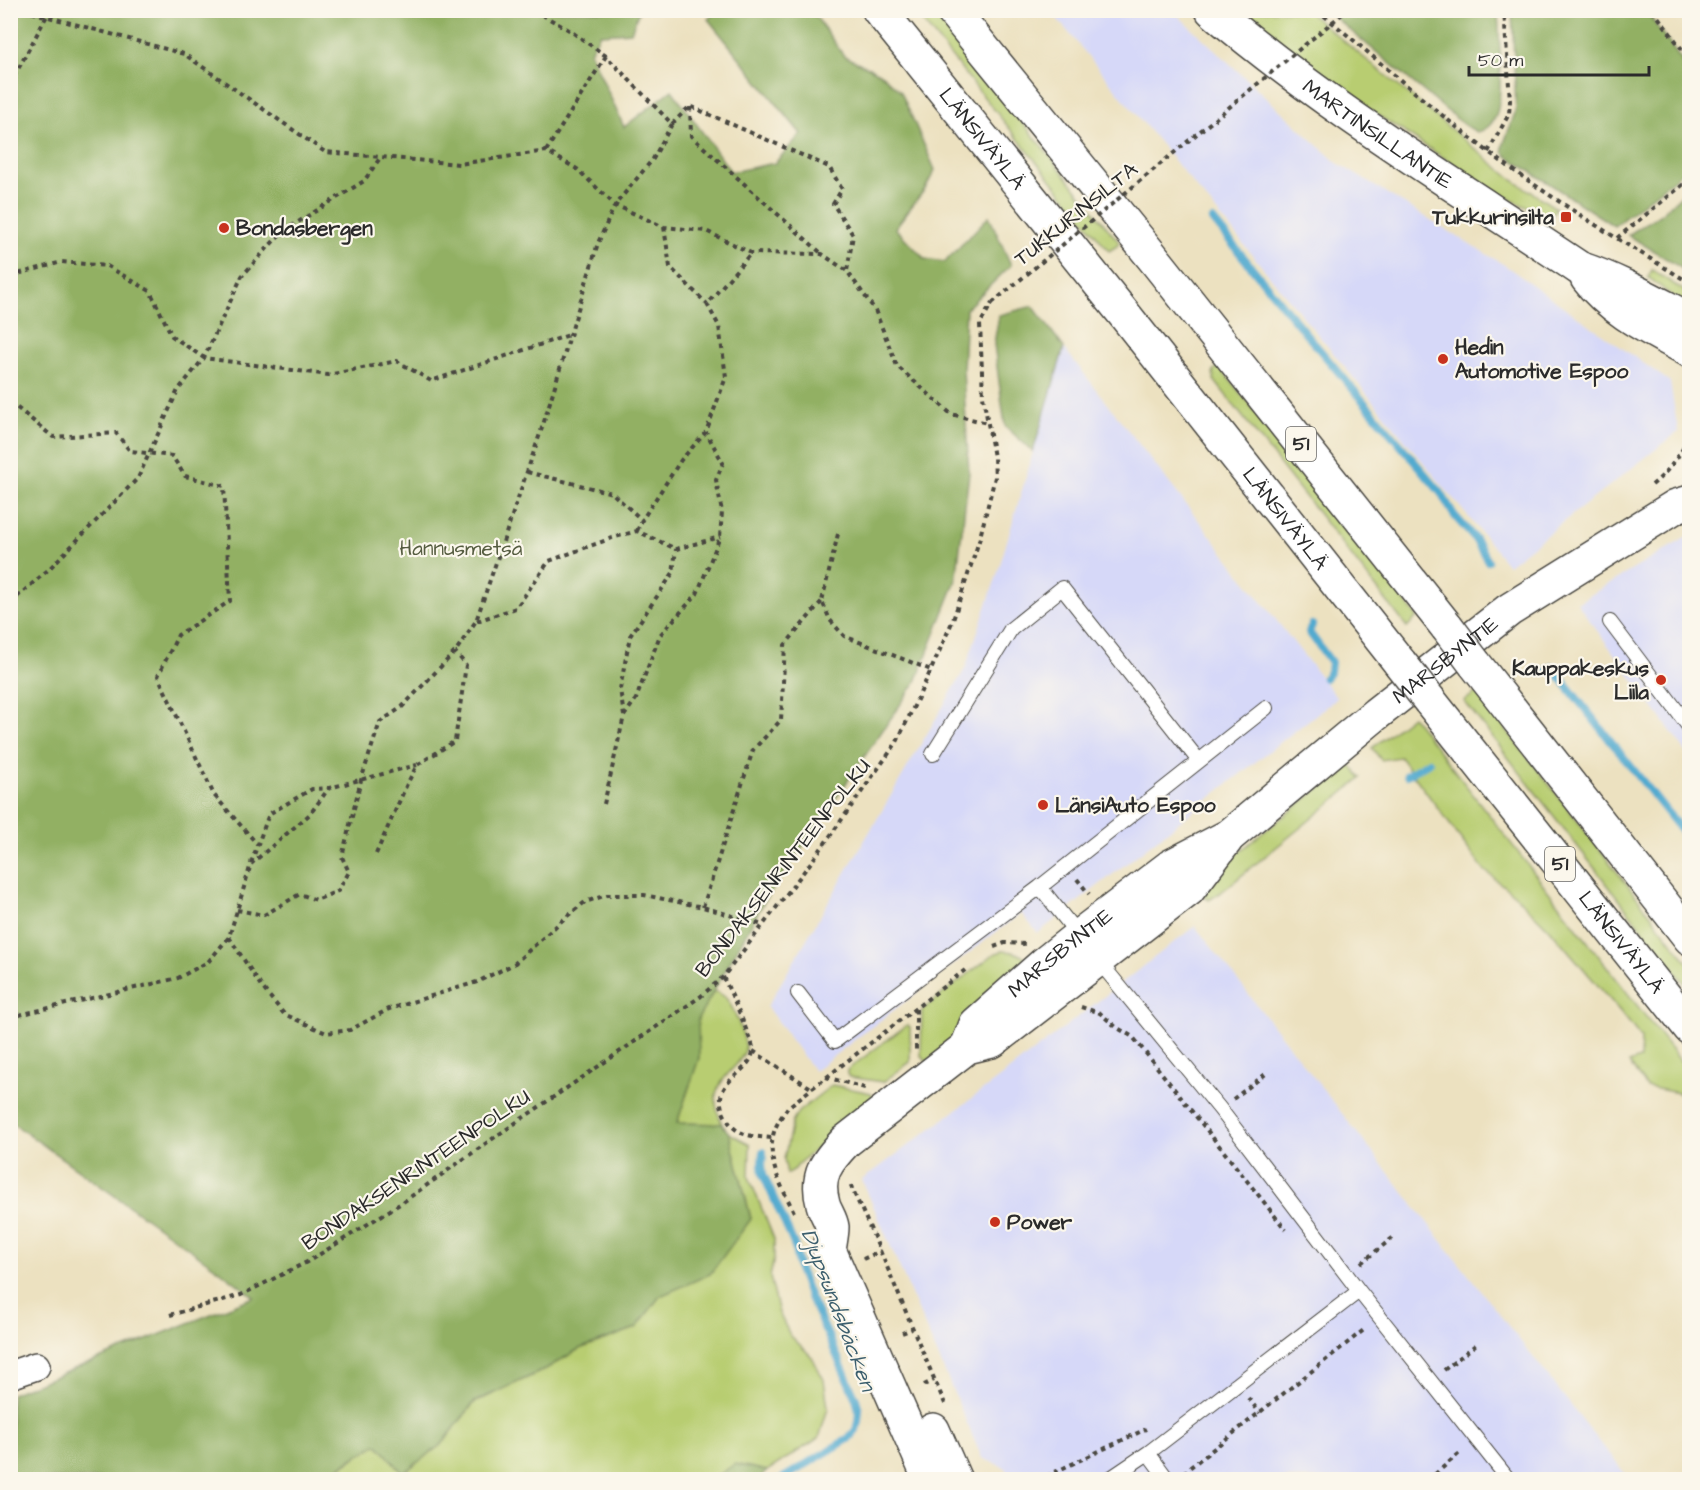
<svg xmlns="http://www.w3.org/2000/svg" width="1700" height="1490" viewBox="0 0 1700 1490" font-family="'Architects Daughter',sans-serif">
	<style>
		.built { fill: #d6d8f8 }
		.green { fill: #b8cd71; stroke: #727c4e; stroke-width: 1.5 }
		.forest { fill: #92b063; stroke: #5e6e47; stroke-width: 1.5 }
		.lines { fill: none; stroke-linecap: round; stroke-linejoin: round }
		.stream { stroke: #53aacf; stroke-width: 8 }
		.service-casing { stroke: #484641; stroke-width: 16 }
		.minor-casing { stroke: #484641; stroke-width: 30 }
		.secondary-casing { stroke: #484641; stroke-width: 36 }
		.primary-casing { stroke: #484641; stroke-width: 36 }
		.motorway-casing { stroke: #484641; stroke-width: 36 }
		.path { stroke: #484641; stroke-width: 4; stroke-dasharray: 4.5 4.5; stroke-linecap: butt }
		.service { stroke: #fff; stroke-width: 14 }
		.minor { stroke: #fff; stroke-width: 27 }
		.secondary { stroke: #fff; stroke-width: 33 }
		.primary { stroke: #fff; stroke-width: 33 }
		.motorway { stroke: #fff; stroke-width: 33 }
		.motorway-bridge-casing { stroke: #484641; stroke-width: 36; stroke-linecap: butt }
		.path-bridge { stroke: #484641; stroke-width: 4; stroke-dasharray: 4.5 4.5; stroke-linecap: butt }
		.motorway-bridge { stroke: #fff; stroke-width: 33 }
		.poi-dot { fill: #c8321e; stroke: #fbf7ec; stroke-width: 2 }
		.labels { text-anchor: middle; dominant-baseline: central; stroke-width: 4.5; stroke-linejoin: round; paint-order: stroke }
		.shield { fill: #fbf7ec; stroke: #696865; stroke-width: 1.5 }
		.shield-label { font-size: 20px; font-weight: bold; fill: #2b2b2b }
		.street-label { font-size: 21px; fill: #2b2b2b; stroke: #fbf7ec }
		.poi-label { font-size: 21px; font-weight: bold; fill: #2b2b2b; stroke: #fbf7ec; text-anchor: start }
		.park-label { font-size: 21px; fill: #555c40; stroke: #fbf7ec }
		.water-label { font-size: 22px; font-style: italic; fill: #3b5e6d; stroke: #fbf7ec }
	</style>
	<rect width="100%" height="100%" fill="#fbf7ec"/>
	<filter id="ink" filterUnits="userSpaceOnUse"><feTurbulence type="fractalNoise" baseFrequency=".0167" numOctaves="2"/><feDisplacementMap in="SourceGraphic" scale="12" xChannelSelector="R" yChannelSelector="G"/><feConvolveMatrix kernelMatrix="1 2 1 2 8 2 1 2 1" color-interpolation-filters="sRGB"/></filter>
	<filter id="wash" filterUnits="userSpaceOnUse"><feTurbulence type="fractalNoise" baseFrequency=".008" numOctaves="4" result="noise"/><feDisplacementMap in="SourceGraphic" scale="24" xChannelSelector="R" yChannelSelector="G"/><feGaussianBlur stdDeviation="1.35" result="paint"/><feColorMatrix in="noise" values="0 0 0 0 0 0 0 0 0 0 0 0 0 0 0 0 0 1.4 0 .05"/><feComposite in="paint" operator="in"/></filter>
	<g filter="url(#wash)">
		<rect width="100%" height="100%" fill="#ece1c0"/>
		<path class="built" d="M1051,11H1173L1337,163L1506,266L1670,382L1678,432L1508,565Z
			M1064,348L1337,698L1038,933L1021,913L814,1071L767,1007L965,669L997,575Z
			M1689,536V756L1577,603Z
			M1195,926L1448,1249L1629,1479H1011L1006,1468L982,1458L862,1180L998,1079Z"/>
		<path class="green" d="M914,11H933L1119,242L1117,246L1109,251Z
			M1237,11H1307L1513,180L1556,208L1550,218L1501,195L1342,92Z
			M1652,270L1689,294V309L1648,277Z
			M1218,367L1221,369L1332,507L1417,617L1407,627L1214,380L1213,371Z
			M1477,692L1689,964V989L1464,701Z
			M1412,716L1689,1072V1104L1679,1093L1647,1087L1629,1063L1640,1059L1641,1038L1624,1016L1553,933L1517,897L1483,869L1400,757L1381,760L1372,748Z
			M1350,764L1361,778C1325,808 1289,837 1253,866C1238,878 1225,891 1209,900L1201,895L1236,854Z
			M1002,951C1013,951 1018,953 1027,959L946,1047L927,1062L921,1055L922,1010L994,954Z
			M714,991C719,993 722,994 726,998C733,1007 747,1039 745,1050C744,1056 739,1061 735,1066C715,1087 710,1096 722,1124L677,1123L699,1058L697,1020Z
			M907,1025L910,1027V1062L883,1082L849,1077L847,1074V1070Z
			M832,1085L871,1093L877,1101L800,1162L795,1169L787,1174L784,1159L792,1123L798,1112Z
			M729,1133L750,1144L749,1177L774,1239V1258L770,1277L779,1313L790,1335L812,1357L824,1380L828,1408L819,1438L767,1471L735,1464L713,1479L320,1480L377,1444L403,1473L442,1444L474,1403L544,1370L579,1349L636,1328L660,1296L710,1274L751,1218Z"/>
		<path class="forest" d="M11,10L639,11L631,32L600,34L590,52L624,127L672,90L731,172L775,163L801,134L708,19L717,11H812L844,56L880,73L901,92L935,170L925,189L895,228L925,259L945,262L989,216L1011,265L966,309L963,370L969,473L956,580L916,682L764,902L698,1019L699,1058L677,1123L722,1124L729,1133L751,1219L710,1274L660,1296L636,1328L579,1349L544,1370L474,1402L442,1444L403,1473L377,1444L320,1479H11V1394L254,1297L223,1273L11,1122Z
			M1327,11H1498C1499,33 1504,101 1495,118C1490,126 1486,130 1477,132L1464,125Z
			M1512,11H1646L1689,71V167L1614,226L1507,156L1503,152V146L1516,110Z
			M1689,188V273L1628,235L1661,214Z
			M1033,306L1064,348L1033,452L1005,426L994,344L999,315Z
			M735,1464L767,1471L759,1479H713Z"/>
		<g class="lines">
			<path class="stream" d="M1213,220L1302,329L1441,493L1454,515L1475,539L1488,561
				M1312,625L1309,632L1331,662L1330,672L1325,678
				M1547,670L1552,667L1690,841
				M1407,775L1429,762
				M763,1152L762,1164L763,1174L794,1244L799,1269L809,1295L830,1340L856,1399L859,1410L858,1421L856,1430L848,1439L780,1480"/>
		</g>
	</g>
	<g filter="url(#ink)">
		<g class="lines">
			<defs>
				<path id="service" d="M1610,622L1690,728
					M933,754L1011,629L1062,588L1199,761
					M1080,937L1040,887L1266,708
					M1097,959L1220,1109L1359,1291L1509,1480
					M798,993L835,1041L1040,887
					M1148,1453L1168,1480
					M1108,1480L1148,1453L1359,1291"/>
				<path id="minor" d="M10,1375L36,1366"/>
				<g id="secondary">
					<path id="s1" d="M967,1047L976,1024L1044,964L1079,936L1171,866L1229,836L1376,714L1509,610L1676,506L1690,502"/>
					<path d="M933,1430L955,1480"/>
					<path d="M930,1480L829,1250C830,1243 832,1234 832,1227C831,1219 825,1212 823,1204C815,1175 827,1161 846,1141L967,1047L992,1041L1188,890L1226,840"/>
				</g>
				<g id="primary">
					<path id="s2" d="M1212,10C1326,107 1455,185 1579,268C1618,281 1653,301 1690,320"/>
					<path d="M1587,278C1613,312 1653,330 1690,351"/>
				</g>
				<g id="motorway">
					<path id="s3" d="M879,10L1124,314L1400,663"/>
					<path d="M952,10L1155,260L1447,627"/>
					<path d="M1475,664L1690,938"/>
					<path id="s4" d="M1430,701L1690,1028"/>
				</g>
			</defs>
			<use href="#service" class="service-casing"/>
			<use href="#minor" class="minor-casing"/>
			<use href="#secondary" class="secondary-casing"/>
			<use href="#primary" class="primary-casing"/>
			<use href="#motorway" class="motorway-casing"/>
			<path class="path" d="M23,10L184,54L325,152L459,164L546,151L577,169L615,205L664,227L706,231L751,253L822,254L847,271L875,310L897,366L951,414L987,423
				M1317,10C1374,56 1428,106 1486,150C1551,199 1621,241 1690,283
				M1653,10L1690,60
				M10,84L50,10
				M690,107L691,136L822,254
				M672,124L690,106L829,167L842,189L833,204L853,235L847,271
				M546,151L606,56
				M1488,152L1509,114L1510,101L1504,10
				M664,227L670,267L707,304
				M1617,238L1690,179
				M10,276L62,262L107,266L150,291L172,336L204,358L328,375L397,361L431,381L569,335
				M10,402L53,437L116,433L130,451L172,456L185,476L224,486L230,601L178,635L158,676L214,795L258,845
				M527,472L612,493L642,520
				M1652,485C1669,471 1680,455 1690,436
				M637,531L642,520L681,460L706,432L726,377L719,326L707,304L751,253
				M838,534L822,601L830,620L844,636L931,670
				M10,603L48,570L138,478L178,390L204,358L242,276L282,232L364,181L380,158
				M477,621L516,608L549,561L612,538L637,531L676,549L720,537
				M624,716L636,699L660,635L697,594L720,537L722,512L716,480L723,463L706,432
				M604,804L624,716L620,689L630,636L673,573L676,549
				M376,854L407,784L417,765L455,741L466,665L455,652
				M251,863L269,814L312,789L329,788L417,765
				M1077,879L1089,894
				M703,907L753,750L781,720L785,645L822,601
				M237,910L264,915L300,894L316,900L338,891L349,872L342,857L361,780L380,722L402,707L455,652L476,621L543,425L598,243L615,205L653,159L672,124L606,56L569,30L534,10
				M229,937L261,986L284,1014L326,1033L350,1030L389,1009L477,982L514,964L566,917L585,902L607,895H644L703,907L763,925
				M994,947L1005,943L1025,944
				M723,977C732,995 740,1013 747,1032C749,1038 753,1043 753,1050C752,1075 707,1080 725,1116C736,1137 751,1136 772,1138
				M1081,1007L1100,1013L1116,1027L1133,1037L1286,1230
				M916,1009V1050
				M10,1017L178,978L208,962L229,937L251,864L310,814L329,788
				M753,1051L811,1088
				M826,1077L868,1089
				M1233,1099L1267,1073
				M851,1185L852,1189C886,1260 914,1334 946,1406
				M794,1212C783,1189 767,1163 773,1136C775,1125 782,1116 788,1107L965,970
				M863,1259L881,1251
				M1361,1263L1395,1236
				M170,1315L241,1295L309,1261L403,1202L495,1137L700,997L723,977L763,925L818,853L897,742L931,670L953,620L979,541L995,477L994,457L983,396L980,324L992,303
				M902,1333L912,1329
				M1444,1370L1479,1342
				M924,1385L934,1380
				M1248,1398L1260,1413
				M1183,1473L1365,1329
				M1038,1480L1146,1429
				M1428,1480L1461,1452"/>
			<use href="#service" class="service"/>
			<use href="#minor" class="minor"/>
			<use href="#secondary" class="secondary"/>
			<use href="#primary" class="primary"/>
			<use href="#motorway" class="motorway"/>
			<defs>
				<path id="motorway-bridge" d="M1447,627L1475,664
					M1400,663L1430,701"/>
			</defs>
			<use href="#motorway-bridge" class="motorway-bridge-casing"/>
			<path class="path-bridge" d="M992,303L1347,10"/>
			<use href="#motorway-bridge" class="motorway-bridge"/>
		</g>
	</g>
	<g class="poi-dot">
		<rect x="1560" y="211" width="12" height="12" rx="3"/>
		<circle cx="224" cy="228" r="6"/>
		<circle cx="1443" cy="359" r="6"/>
		<circle cx="1661" cy="680" r="6"/>
		<circle cx="1043" cy="805" r="6"/>
		<circle cx="995" cy="1222" r="6"/>
	</g>
	<g class="labels">
		<g class="shield">
			<rect x="1286" y="427" width="30" height="34" rx="4.5"/>
			<rect x="1545" y="847" width="30" height="34" rx="4.5"/>
		</g>
		<g class="shield-label">
			<text x="1301" y="444">51</text>
			<text x="1560" y="864">51</text>
		</g>
		<g class="street-label">
			<text stroke="none"><textPath href="#s2" startOffset="207">MARTINSILLANTIE</textPath></text>
			<text stroke="none"><textPath href="#s3" startOffset="165">LÄNSIVÄYLÄ</textPath></text>
			<text transform="translate(1076 214) rotate(-39)">TUKKURINSILTA</text>
			<text stroke="none"><textPath href="#s3" startOffset="651">LÄNSIVÄYLÄ</textPath></text>
			<text stroke="none"><textPath href="#s1" startOffset="620">MARSBYNTIE</textPath></text>
			<text transform="translate(783 868) rotate(-52)">BONDAKSENRINTEENPOLKU</text>
			<text stroke="none"><textPath href="#s4" startOffset="308">LÄNSIVÄYLÄ</textPath></text>
			<text stroke="none"><textPath href="#s1" startOffset="135">MARSBYNTIE</textPath></text>
			<text transform="translate(416 1170) rotate(-34)">BONDAKSENRINTEENPOLKU</text>
		</g>
		<g class="poi-label">
			<text x="1554" y="217" text-anchor="end">Tukkurinsilta</text>
			<text x="236" y="228">Bondasbergen</text>
			<text x="1455" y="347">Hedin<tspan x="1455" dy="24">Automotive Espoo</tspan></text>
			<text x="1649" y="668" text-anchor="end">Kauppakeskus<tspan x="1649" dy="24">Liila</tspan></text>
			<text x="1055" y="805">LänsiAuto Espoo</text>
			<text x="1007" y="1222">Power</text>
		</g>
		<g class="park-label">
			<text x="461" y="548">Hannusmetsä</text>
		</g>
		<g class="water-label">
			<text transform="translate(838 1310) rotate(69)">Djupsundsbäcken</text>
		</g>
	</g>
	<rect width="1700" height="1490" fill="none" stroke="#fbf7ec" stroke-width="36"/>
	<path d="M1469 66v9h180v-9" fill="none" stroke="#2b2b2b" stroke-width="3"/>
	<text x="1478" y="66" font-size="18" fill="#2b2b2b" stroke="#fbf7ec" stroke-width="4.5" paint-order="stroke">50 m</text>
</svg>
